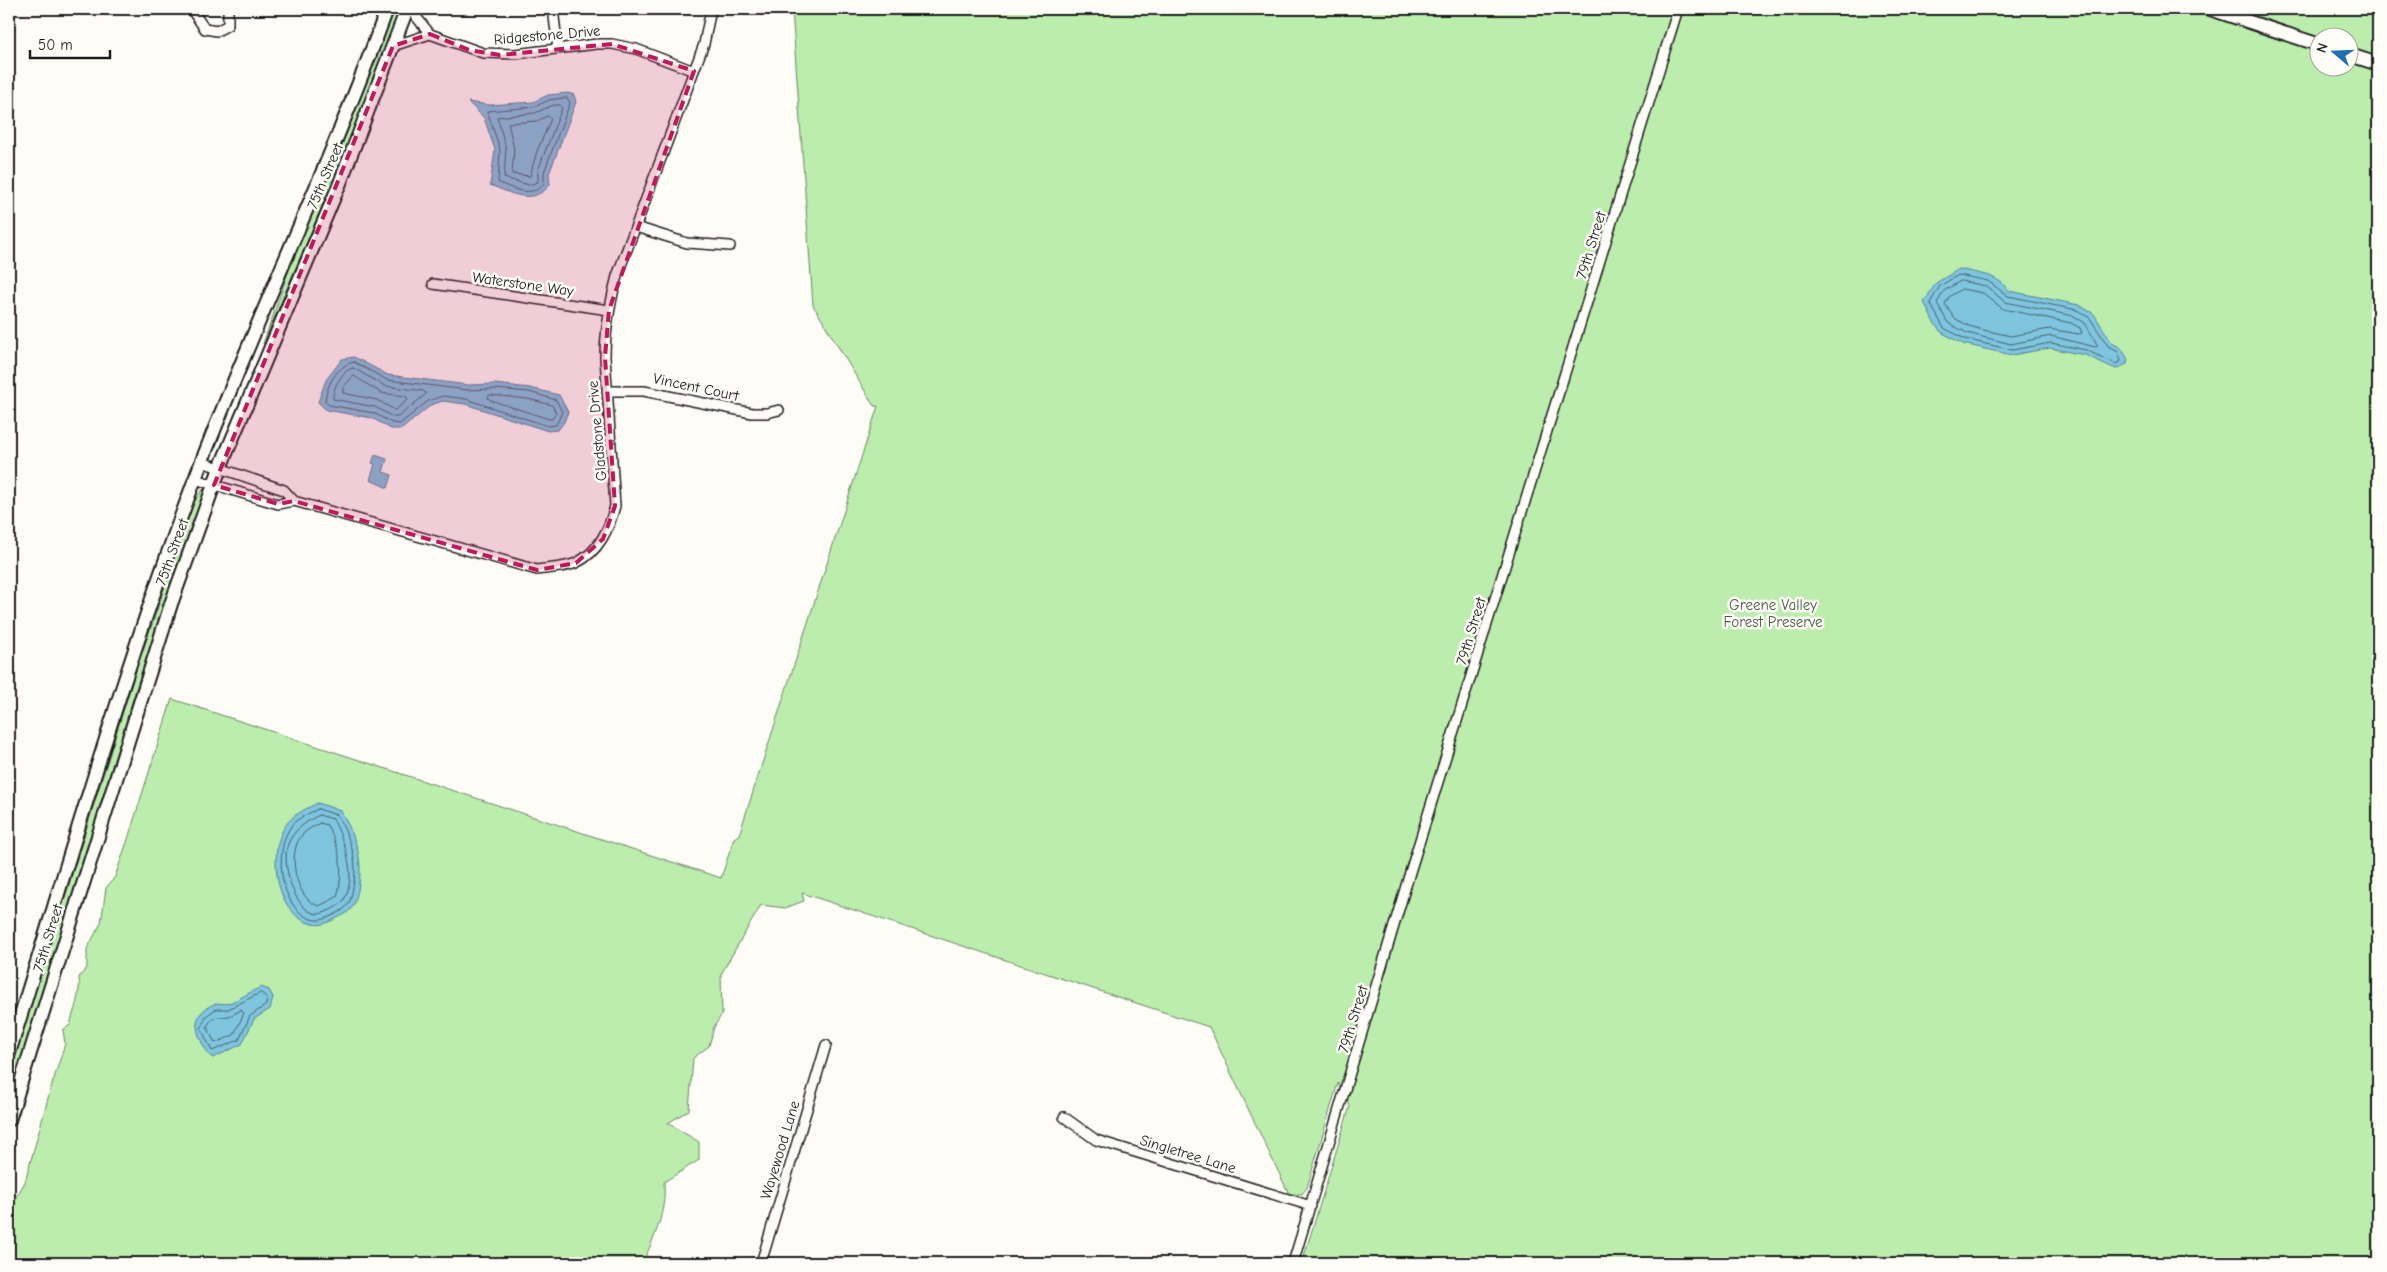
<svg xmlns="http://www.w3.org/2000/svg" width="2387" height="1272" viewBox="0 0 2387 1272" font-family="'Comic Neue',sans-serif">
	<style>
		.green { fill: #bbedad; stroke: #6c8464; fill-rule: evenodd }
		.water { fill: #7fc5e0; stroke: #578192 }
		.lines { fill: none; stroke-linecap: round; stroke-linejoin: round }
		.shore { stroke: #44606a; stroke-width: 1 }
		.street-casing { stroke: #1c1c1c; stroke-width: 12 }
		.secondary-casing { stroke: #1c1c1c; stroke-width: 16 }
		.street { stroke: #fdfcf7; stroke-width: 9 }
		.secondary { stroke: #fdfcf7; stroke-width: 12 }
		.marked { fill: #c2185b; fill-opacity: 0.2; stroke: #c2185b; stroke-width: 4; stroke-dasharray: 10 6; stroke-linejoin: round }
		.labels { text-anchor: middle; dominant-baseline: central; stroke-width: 5; stroke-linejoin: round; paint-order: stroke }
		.street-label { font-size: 15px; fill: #1c1c1c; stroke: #fdfcf7 }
		.park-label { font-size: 15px; fill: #4c5b48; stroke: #fdfcf7 }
	</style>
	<rect width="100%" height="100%" fill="#fdfcf7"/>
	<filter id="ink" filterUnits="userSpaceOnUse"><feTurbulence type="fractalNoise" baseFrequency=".02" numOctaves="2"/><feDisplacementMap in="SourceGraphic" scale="10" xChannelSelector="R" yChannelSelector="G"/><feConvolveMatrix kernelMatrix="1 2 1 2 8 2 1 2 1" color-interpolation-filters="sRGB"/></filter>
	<g filter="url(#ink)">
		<path class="green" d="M394,9H400L335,176L263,344L292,261L340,150Z
			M792,9H2378V1263H1302L1350,1106L1338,1083L1307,1188L1302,1194H1289L1209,1027L802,893L804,901L785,908L761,905L721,974L722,1014L714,1027L709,1046L693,1058L689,1110L668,1123L699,1142V1160L664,1182C666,1215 655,1234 643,1263H9V1209L25,1182L50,1091L65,1044L63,1030L70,1025C74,1009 81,994 79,977L87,968V949L101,923L106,888L115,877L127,842L172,699L721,878L734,838L739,835L878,406H874L813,305ZM2320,38H2350V68H2320Z
			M203,489L204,492L142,670L9,1098V1076L133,680L193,504Z"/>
		<path class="water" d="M568,93L574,95L576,102L549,174L550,185C532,206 511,193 490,185L495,150L484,118L468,102L489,105L533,102L548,95Z
			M1959,269L1990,276L2001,282L2009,291L2079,305L2094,314L2112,343L2121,348L2128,359L2127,364L2116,369L2085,355L2050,348L2012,355L1963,344L1941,332L1933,321L1924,302L1936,283Z
			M354,357L388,375L468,385L495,384L530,388L559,395L568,412L564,422L558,430L548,431L465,404L443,401L431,405L402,429H391L372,418L326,410L318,402L326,380L342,359Z
			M375,455L387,459L383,472L392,475L388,488L370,480L375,464L372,463Z
			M318,803L341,811C356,839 364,858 358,890C355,905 352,912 337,918C327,923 320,927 309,923C274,912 266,846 289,821C295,814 309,807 318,803Z
			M261,987L269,990L273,997L270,1009L254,1019L242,1044L213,1058L210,1056C198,1038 186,1016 214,1004C219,1002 224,1005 229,1003C240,999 250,992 261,987Z"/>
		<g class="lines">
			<path class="shore" d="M567,98L570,103L544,172V184C532,198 512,189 498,182L500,149L487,111L534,107L549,100Z
				M560,105L562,108L538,170V182L529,185L504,178L506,148L497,117L535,113L551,106Z
				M548,116L551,119L537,151L530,176L512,174L514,149L508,123L537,121Z
				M1959,275L1988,281L2008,296L2077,310L2090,318L2108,346L2118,352L2121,361L2116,364L2086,350L2051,343L2012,350L1965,339L1944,328L1930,303L1940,286Z
				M1961,281L1986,286L2005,302L2074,316L2085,323L2098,346L2095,347L2051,336L2011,344L1967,333L1948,323L1937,303L1944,291Z
				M1962,289L1983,293L2003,309L2071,323L2080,328L2082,333L2079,334L2049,329L2011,336L1983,330L1969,326L1954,318L1945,304L1949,297Z
				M354,362L387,380L467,390L495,389L529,392L556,400L562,412L556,425L548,426L466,399L443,396L428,401L400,424L392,423L374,413L329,405L325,402C326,386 337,365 354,362Z
				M353,368L385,386L424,391L426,394L398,417H393L375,407L333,399C332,389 342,370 353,368Z
				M354,376L381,393L406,396L408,400L395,410L377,400L343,393V388Z
				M490,395L528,399L552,405L556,413L552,419H549L490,400L488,398Z
				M318,809L337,815C350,839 359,860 353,887C351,901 349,907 336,914C327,918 320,922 311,919C279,908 273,849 292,825C297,818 310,813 318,809Z
				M319,815L333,819C345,843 359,878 342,903C336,907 325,914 317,914C293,911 281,862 288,844C294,829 306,822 319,815Z
				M320,823L327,825C341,850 344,870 337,897L319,906C295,900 286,850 303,834C307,829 315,826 320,823Z
				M261,993L267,998L266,1005L250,1016L239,1040L212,1051L201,1028L206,1016L216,1009H228Z
				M241,1010L244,1013L234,1035L215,1043L207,1027C212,1015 218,1018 228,1016C233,1015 237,1012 241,1010Z"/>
			<defs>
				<path id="street" d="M191,9L205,29L217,31L228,25V9
					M410,9L430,34L483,53L515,54L597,44H612L636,49L694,71
					M553,9L558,49
					M393,46L430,34
					M636,227L687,243L730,246
					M433,284L609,310
					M607,391H644L752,413H767L779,410
					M202,462L284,490L294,501
					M195,479L278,504L294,501L537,570C549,568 565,568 576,563C599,552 609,529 615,506L605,357C605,329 610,304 617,276L704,44L711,9
					M1064,1117L1096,1140L1311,1206
					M761,1263L826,1045
					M1293,1263L1411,869L1678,9"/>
				<path id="secondary" d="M2210,9L2320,45
					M2350,55L2378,64
					M9,1053C69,861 124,667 195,479C255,321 329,168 387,9
					M9,1120L171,604L220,468L340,183L407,9"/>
			</defs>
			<use href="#street" class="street-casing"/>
			<use href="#secondary" class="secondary-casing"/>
			<use href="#street" class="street"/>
			<use href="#secondary" class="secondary"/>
		</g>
	</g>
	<path class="marked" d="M430,34L469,50L500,55L612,44L694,71L609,310L605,357L615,506L603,539L576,563L537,570L294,501L278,504L214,485L393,46Z"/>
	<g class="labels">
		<g class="street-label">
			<text transform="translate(547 35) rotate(-5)">Ridgestone Drive</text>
			<text transform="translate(325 176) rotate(-67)">75th Street</text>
			<text transform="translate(1591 245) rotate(-73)">79th Street</text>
			<text transform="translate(523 284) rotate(8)">Waterstone Way</text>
			<text transform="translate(696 387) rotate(12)">Vincent Court</text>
			<text transform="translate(597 431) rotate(-95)">Gladstone Drive</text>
			<text transform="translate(172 552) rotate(-70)">75th Street</text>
			<text transform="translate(1471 631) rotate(-73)">79th Street</text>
			<text transform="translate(48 938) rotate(-73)">75th Street</text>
			<text transform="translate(1353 1019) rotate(-73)">79th Street</text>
			<text transform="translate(780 1150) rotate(-73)">Wayewood Lane</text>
			<text transform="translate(1188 1154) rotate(17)">Singletree Lane</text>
		</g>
		<g class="park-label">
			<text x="1773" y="605">Greene Valley<tspan x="1773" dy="17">Forest Preserve</tspan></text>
		</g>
	</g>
	<rect width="2387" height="1272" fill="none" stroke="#fdfcf7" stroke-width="30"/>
	<rect x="15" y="15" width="2357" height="1242" fill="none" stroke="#1c1c1c" stroke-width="2" filter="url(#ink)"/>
	<g transform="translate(2334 52) rotate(289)"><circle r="24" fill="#fdfcf7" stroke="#a3a29f"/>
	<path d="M0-4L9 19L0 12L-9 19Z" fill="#1f6fb2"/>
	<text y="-8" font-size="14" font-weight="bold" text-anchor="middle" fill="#1c1c1c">N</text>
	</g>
	<path d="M30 50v8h80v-8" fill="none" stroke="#1c1c1c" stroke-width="2.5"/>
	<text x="38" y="50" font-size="15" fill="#1c1c1c" stroke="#fdfcf7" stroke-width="4" paint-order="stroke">50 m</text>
</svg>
